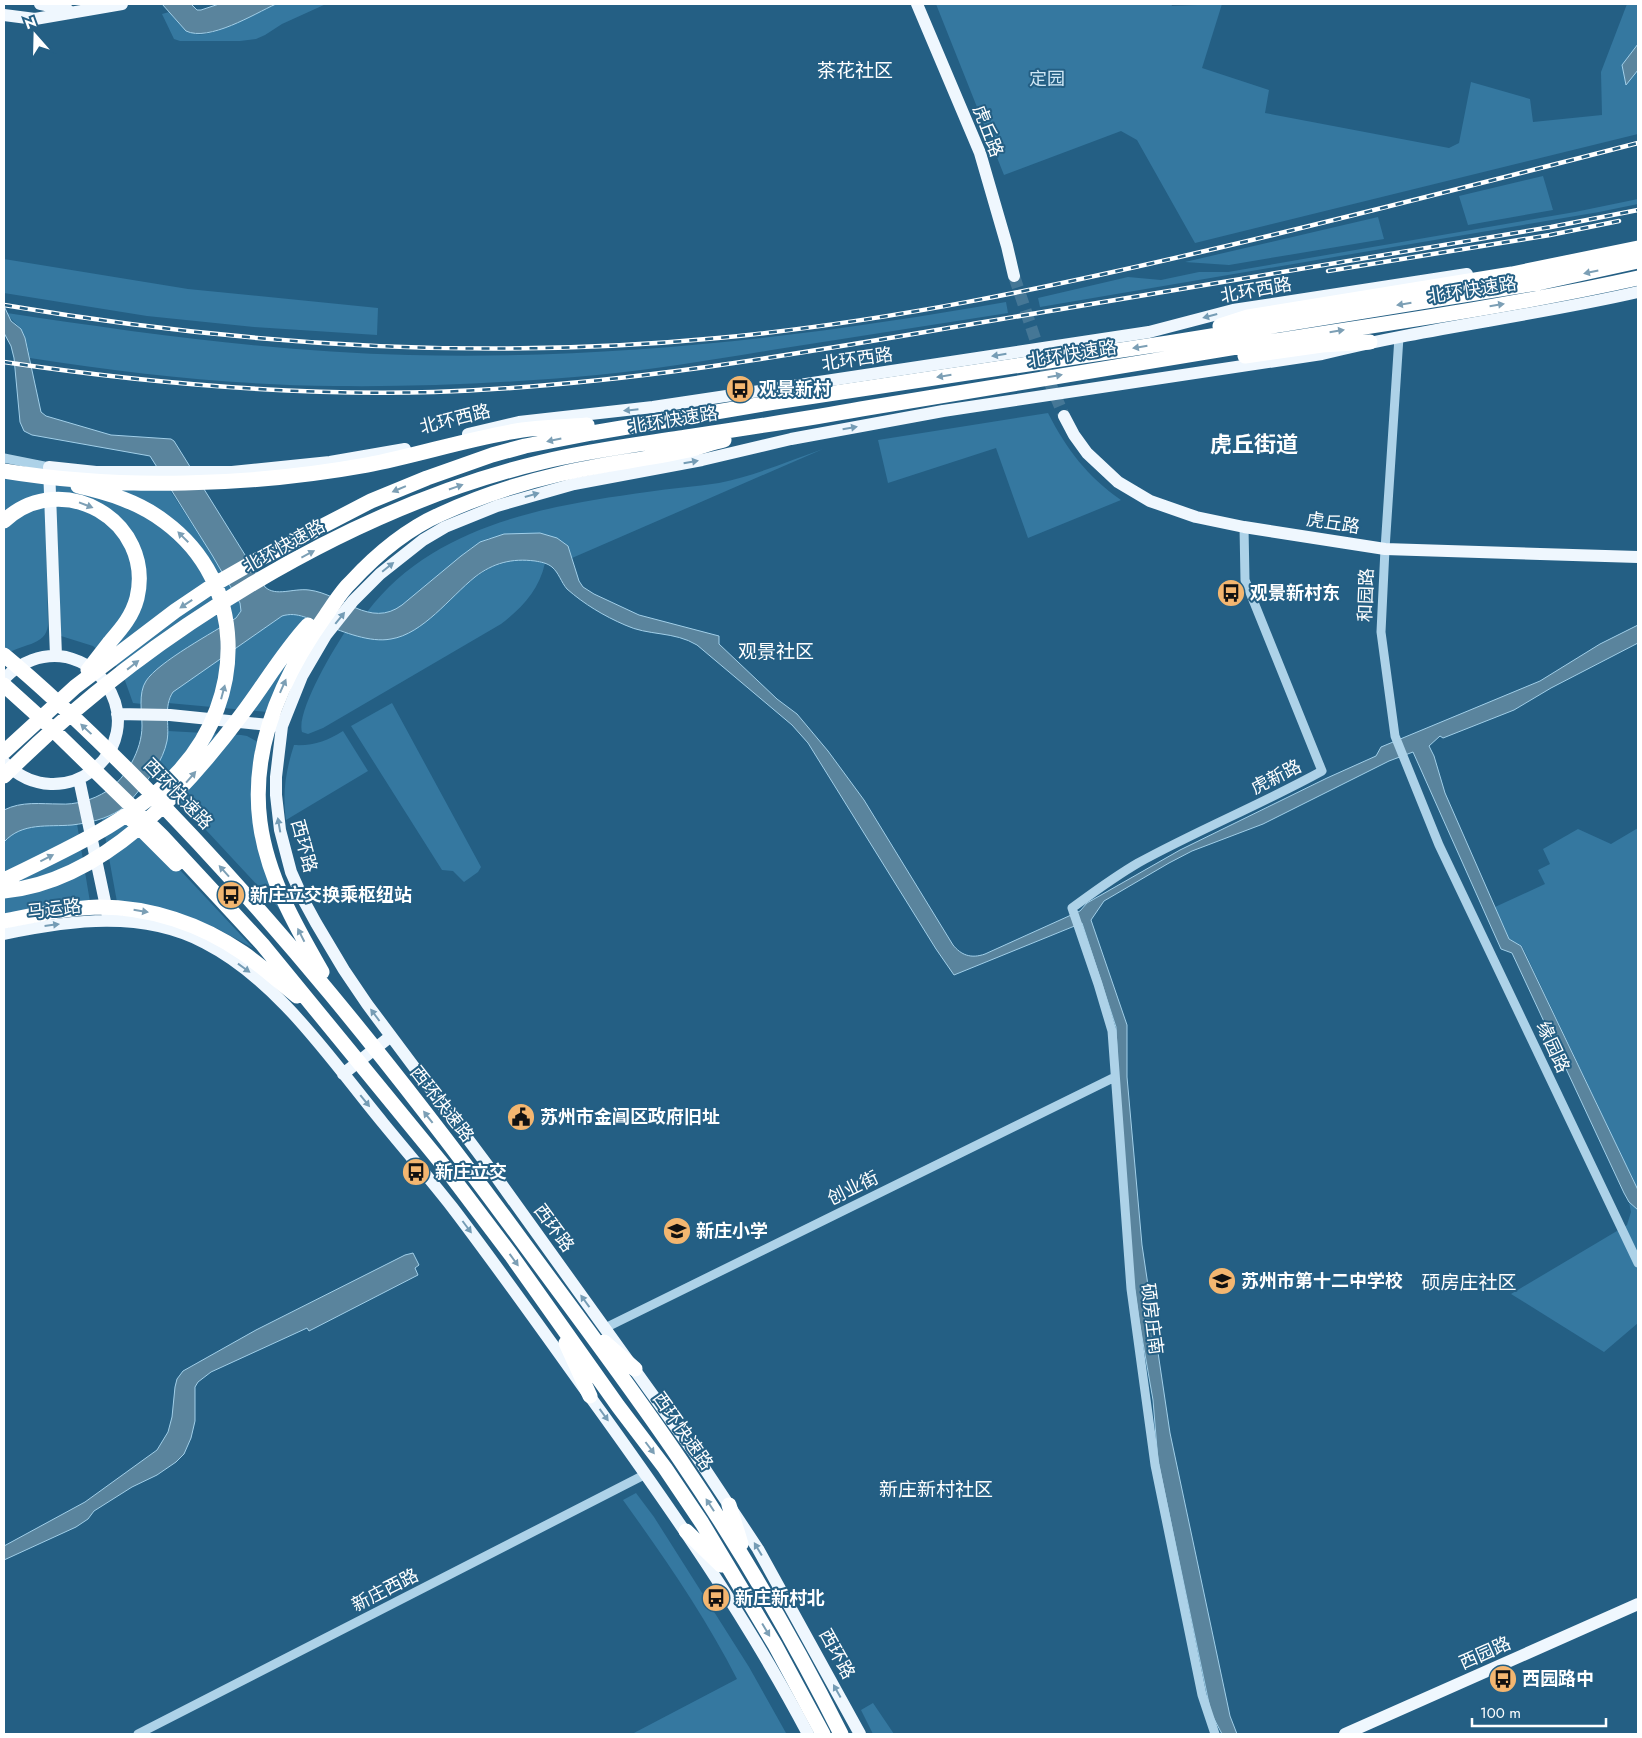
<svg xmlns="http://www.w3.org/2000/svg" width="1642" height="1738" viewBox="0 0 1642 1738" font-family="Jost,'Noto Sans SC',sans-serif">
	<style>
		.green { fill: #3578a0 }
		.water { fill: #5a849d; stroke: #a1cfe9 }
		.lines { fill: none; stroke-linecap: round; stroke-linejoin: round }
		.major-tunnel { stroke: #457796; stroke-width: 12; stroke-dasharray: 12 6; stroke-linecap: butt }
		.minor { stroke: #add2e8; stroke-width: 9 }
		.major { stroke: #eff7fe; stroke-width: 12 }
		.highway { stroke: #fff; stroke-width: 15 }
		.rail-casing { stroke: #fff; stroke-width: 4.5 }
		.rail { stroke: #245f84; stroke-width: 2.5; stroke-dasharray: 8; stroke-linecap: butt }
		.oneway { fill: #7c9fb5 }
		.oneway2 { fill: #759cb5 }
		.labels { text-anchor: middle; dominant-baseline: central; stroke-width: 4; stroke-linejoin: round; paint-order: stroke }
		.park-label { font-size: 18px; fill: #d1e8f6; stroke: #245f84 }
		.street-label { font-size: 18px; fill: #fff; stroke: #245f84 }
		.poi-label { font-size: 18px; font-weight: bold; fill: #fff; stroke: #245f84; text-anchor: start }
		.neighbourhood-label { font-size: 19px; fill: #fff; stroke: #245f84 }
		.district-label { font-size: 22px; font-weight: bold; fill: #fff; stroke: #245f84 }
	</style>
	<rect width="100%" height="100%" fill="#245f84"/>
	<path class="green" d="M276,4H326L282,24L265,35L256,39L240,41H180L174,39L162,14L169,12C176,20 184,31 196,34C213,38 259,12 276,4Z
		M936,4H1171L1172,6L1222,4L1202,68L1269,90L1265,113L1449,148L1459,143L1471,82L1530,99L1533,122L1602,115L1601,72L1627,4H1638V134L1195,243L1137,140L1121,131L1004,175Z
		M1543,176L1553,210L1468,225L1459,196Z
		M1638,199V204L1599,212L1040,307L1038,298L1128,277L1161,280L1199,272H1228L1575,212Z
		M1378,217L1384,239L1229,265L1185,262Z
		M4,259L188,289L378,308L377,335L254,327L147,316L4,293Z
		M1006,302L1008,313C931,325 855,337 778,349C718,359 658,369 597,375C510,383 422,387 335,386C233,385 131,374 30,358C28,349 26,337 21,329C16,323 11,320 7,313C140,333 274,352 409,355C609,360 808,337 1006,302Z
		M1048,413C1067,450 1087,476 1121,500L1028,538L996,448L888,483L878,440Z
		M823,449L572,558L568,546L557,538H489L471,548L398,609L385,614L367,612C433,525 545,506 647,492C671,488 695,487 719,483C754,476 789,461 823,449Z
		M4,478L45,484L48,625C46,647 20,643 4,656Z
		M55,484L168,487L212,555L241,605V611L236,618C215,631 158,663 146,681C142,688 142,696 142,704L133,703L123,675L114,664L93,646L61,636Z
		M513,560H527L545,563C539,590 522,608 501,624L323,728L308,734L302,732C296,712 333,650 345,632L376,639L389,640L480,574L491,567Z
		M289,614H295L316,622L268,712L168,703L173,692L179,686L282,616Z
		M392,703L481,867L478,872L464,882L453,871L442,870L351,726Z
		M168,731L241,735L247,736L258,742L256,799L288,918L153,773L161,758Z
		M343,731L368,771L286,820C282,793 286,770 294,745C314,746 327,741 343,731Z
		M122,808L253,948L216,928L117,902L102,819Z
		M77,824L90,902L4,914V842C22,822 52,826 77,824Z
		M1638,828V1190L1522,946L1509,939L1495,907L1545,884L1538,870L1550,864L1543,849L1578,829L1611,844Z
		M1638,1194V1323L1604,1352L1511,1294L1627,1225L1631,1212L1629,1202Z
		M636,1493L654,1517L749,1667L786,1733L632,1734L737,1679C705,1616 664,1557 623,1500Z
		M873,1703L894,1734H873L861,1710Z"/>
	<path class="water" d="M162,4H191L197,10H201L219,4H276C254,14 209,42 186,31Z
		M1638,44V70L1626,85L1622,65Z
		M4,306L11,321L21,329L25,338L41,412L46,416L111,435L171,439L174,441L265,587C276,597 293,588 309,590C342,594 370,629 402,605L461,556L480,542L504,534L540,533L557,538L568,546L579,581L583,587L594,594L639,615L719,636V644L777,699L797,714L828,751L864,800L953,945C961,955 971,959 985,954L1080,911L1087,903L1180,850L1327,778L1376,756L1381,747L1540,681L1600,644L1638,625V643L1551,688L1514,710L1443,738L1440,736L1429,746L1434,756L1445,793L1509,939L1521,946L1638,1190V1210L1629,1202L1624,1193L1512,953L1501,949L1413,752L1389,761L1263,824L1192,851L1169,863L1104,901L1091,920L1127,1025V1077L1142,1245L1170,1433L1230,1716L1237,1734H1222L1211,1713L1158,1461L1153,1400L1139,1320L1134,1285L1120,1112L1116,1027L1082,923L954,975L936,949L808,743L792,725L697,645C674,631 648,636 625,625C604,616 584,604 567,589C561,582 559,573 552,567C547,563 541,562 535,561C512,558 493,563 475,577C450,597 423,634 391,639C370,643 344,632 325,625C310,620 298,611 282,616L173,692C163,707 170,725 167,741C163,761 149,779 136,794C131,800 126,806 120,810C106,819 89,823 72,825C48,827 22,822 4,842V810C22,801 40,804 60,804C75,805 93,800 107,791C126,778 142,750 142,726C142,713 138,693 146,681C158,662 214,632 236,618L241,611L240,603L212,555L150,456L32,435L24,431L20,422L14,358L11,346L4,333Z
		M413,1253L419,1265L415,1268L418,1275L309,1331L307,1328L211,1372L198,1382L195,1387V1421L191,1438L184,1454L176,1462L157,1475L132,1487L94,1511L88,1519L76,1527L4,1560V1546L85,1502L157,1450L168,1432L172,1417L175,1387L177,1379L183,1371L256,1330L405,1255Z"/>
	<g class="lines">
		<path class="major-tunnel" d="M1014,276L1050,383L1064,416"/>
		<path class="minor" d="M1399,337L1385,549L1381,632L1395,736L1439,845L1638,1263
			M4,458L49,467
			M605,1328L1115,1077
			M138,1734L646,1474
			M1215,1734L1202,1695L1155,1465L1131,1289L1112,1031L1098,984L1072,908C1094,892 1114,877 1138,863C1198,830 1262,804 1322,771L1245,580L1244,527"/>
		<path class="major" d="M40,4L68,10
			M917,4L980,153L1007,246L1014,276
			M4,15L35,19L122,4
			M1064,416L1074,435L1087,453L1118,482L1150,501L1196,517L1244,527L1385,549L1638,557
			M468,434L519,422L653,407L1149,332L1233,310L1467,274
			M56,656L49,467L96,472H232L330,462L405,449
			M4,679C20,662 42,653 66,657C82,661 97,670 106,684C150,750 62,821 4,762
			M117,714L170,715L279,726
			M79,779L108,916
			M4,934C70,920 143,910 205,943C279,981 331,1060 383,1123C406,1151 430,1179 452,1207C500,1270 545,1334 591,1398C669,1506 746,1616 808,1734
			M343,1074L391,1036
			M860,1734L758,1549L693,1451L497,1178L367,1004L344,970L316,923L304,901L291,872L280,830L276,795V777L282,726L302,676L326,635L353,601L380,574L423,540L445,527L497,506L574,484L702,460L791,439L943,411L1322,354C1426,328 1534,316 1638,292
			M1345,1734L1638,1604"/>
		<path class="highway" d="M1220,326L1248,317L1512,274L1638,248
			M1245,356L1322,345L1370,342
			M4,471C119,490 251,486 367,465C419,455 470,438 522,430C544,427 565,427 587,425
			M4,521C62,467 155,521 137,598C132,617 121,629 109,643C102,652 95,661 88,670
			M4,655C50,693 93,735 135,777C273,916 395,1069 511,1226C568,1304 627,1381 681,1461C740,1548 794,1640 841,1734
			M4,685L46,723L162,836L262,944L443,1165L511,1255L618,1406L665,1468L702,1523L775,1645L823,1734
			M4,752L75,687L175,611L215,584L257,560L371,501L427,478L492,455L525,446L592,433L775,402L1168,343L1538,283L1638,261
			M4,776C145,635 346,509 542,462C587,451 634,445 680,438C740,429 801,420 861,409C997,386 1132,364 1267,342C1391,323 1516,305 1638,278
			M132,820L176,864
			M4,880C65,850 133,821 180,770C246,697 247,583 165,522C139,502 109,493 78,486
			M4,891C103,882 186,789 242,714C264,685 283,652 308,625
			M4,921C35,915 67,908 99,907C150,907 201,924 243,953C262,966 279,982 297,996
			M322,972C295,925 267,876 260,822C250,746 283,675 326,615C334,604 341,591 351,582C376,555 407,529 441,514C478,497 521,483 560,474C601,464 643,460 684,451C697,448 711,443 724,440
			M604,1342L635,1369
			M566,1343L590,1396
			M729,1505L741,1544
			M686,1531L721,1565"/>
		<defs>
			<path id="rail" d="M1328,271L1550,235L1619,221
				M4,305C239,345 480,361 718,338C887,322 1052,287 1218,248C1358,215 1498,179 1638,143
				M4,362C146,383 290,396 434,392C617,386 798,354 978,323C1169,291 1360,259 1551,227L1638,210"/>
		</defs>
		<use href="#rail" class="rail-casing"/>
		<use href="#rail" class="rail"/>
	</g>
	<defs><path id="oneway-solid" d="M-6-.8H1V-3.2L6.5 0L1 3.2V.8H-6Z" transform="scale(1.25)"/></defs>
	<g class="oneway">
		<use href="#oneway-solid" transform="translate(1591 272) rotate(168)"/>
		<use href="#oneway-solid" transform="translate(1404 304) rotate(171)"/>
		<use href="#oneway-solid" transform="translate(1497 305) rotate(-9)"/>
		<use href="#oneway-solid" transform="translate(1337 331) rotate(-9)"/>
		<use href="#oneway-solid" transform="translate(1140 347) rotate(171)"/>
		<use href="#oneway-solid" transform="translate(944 376) rotate(171)"/>
		<use href="#oneway-solid" transform="translate(1055 376) rotate(-10)"/>
		<use href="#oneway-solid" transform="translate(554 440) rotate(168)"/>
		<use href="#oneway-solid" transform="translate(456 487) rotate(-19)"/>
		<use href="#oneway-solid" transform="translate(399 489) rotate(157)"/>
		<use href="#oneway-solid" transform="translate(86 505) rotate(21)"/>
		<use href="#oneway-solid" transform="translate(183 537) rotate(-135)"/>
		<use href="#oneway-solid" transform="translate(308 554) rotate(-28)"/>
		<use href="#oneway-solid" transform="translate(186 604) rotate(147)"/>
		<use href="#oneway-solid" transform="translate(133 665) rotate(-38)"/>
		<use href="#oneway-solid" transform="translate(283 686) rotate(-66)"/>
		<use href="#oneway-solid" transform="translate(223 692) rotate(-75)"/>
		<use href="#oneway-solid" transform="translate(86 729) rotate(-137)"/>
		<use href="#oneway-solid" transform="translate(191 777) rotate(-49)"/>
		<use href="#oneway-solid" transform="translate(47 858) rotate(-27)"/>
		<use href="#oneway-solid" transform="translate(224 871) rotate(-132)"/>
		<use href="#oneway-solid" transform="translate(141 911) rotate(9)"/>
		<use href="#oneway-solid" transform="translate(301 935) rotate(-117)"/>
		<use href="#oneway-solid" transform="translate(428 1117) rotate(-128)"/>
		<use href="#oneway-solid" transform="translate(514 1260) rotate(54)"/>
		<use href="#oneway-solid" transform="translate(650 1448) rotate(53)"/>
		<use href="#oneway-solid" transform="translate(710 1505) rotate(-123)"/>
		<use href="#oneway-solid" transform="translate(766 1630) rotate(59)"/>
	</g>
	<g class="oneway2">
		<use href="#oneway-solid" transform="translate(1210 316) rotate(165)"/>
		<use href="#oneway-solid" transform="translate(999 355) rotate(171)"/>
		<use href="#oneway-solid" transform="translate(631 410) rotate(174)"/>
		<use href="#oneway-solid" transform="translate(850 428) rotate(-10)"/>
		<use href="#oneway-solid" transform="translate(691 462) rotate(-10)"/>
		<use href="#oneway-solid" transform="translate(532 495) rotate(-16)"/>
		<use href="#oneway-solid" transform="translate(388 567) rotate(-39)"/>
		<use href="#oneway-solid" transform="translate(340 618) rotate(-51)"/>
		<use href="#oneway-solid" transform="translate(279 825) rotate(-100)"/>
		<use href="#oneway-solid" transform="translate(52 925) rotate(-7)"/>
		<use href="#oneway-solid" transform="translate(244 968) rotate(36)"/>
		<use href="#oneway-solid" transform="translate(375 1015) rotate(-127)"/>
		<use href="#oneway-solid" transform="translate(365 1101) rotate(51)"/>
		<use href="#oneway-solid" transform="translate(467 1227) rotate(53)"/>
		<use href="#oneway-solid" transform="translate(585 1301) rotate(-126)"/>
		<use href="#oneway-solid" transform="translate(604 1415) rotate(54)"/>
		<use href="#oneway-solid" transform="translate(758 1549) rotate(-121)"/>
		<use href="#oneway-solid" transform="translate(837 1691) rotate(-119)"/>
	</g>
	<defs>
		<symbol id="bus-disc" viewBox="-11 -11 22 22"><circle r="9.5" fill="#f3b670" stroke="#245f84"/><path d="M-5-6H5V4H4V6H2V4H-2V6H-4V4H-5ZM-3.5-4V0h7V-4ZM-3.5 1.2v1.5H-2V1.2ZM2 1.2v1.5H3.5V1.2Z" fill="#111"/></symbol>
		<symbol id="civic-disc" viewBox="-11 -11 22 22"><circle r="9.5" fill="#f3b670" stroke="#245f84"/><path d="M-.6-6.5H3V-4.5H.6V-3L4-1V1h2V6H-6V1h2V-1L-.6-3ZM-1.2 2.5V6h2.4V2.5Z" fill="#111"/></symbol>
		<symbol id="school-disc" viewBox="-11 -11 22 22"><circle r="9.5" fill="#f3b670" stroke="#245f84"/><path d="M0-5L7-2L0 1L-7-2ZM-4 1L0 2.5L4 1V4Q0 6-4 4Z" fill="#111"/></symbol>
	</defs>
	<g fill-rule="evenodd">
		<use href="#bus-disc" x="724" y="373" width="32" height="32"/>
		<use href="#bus-disc" x="1215" y="577" width="32" height="32"/>
		<use href="#bus-disc" x="215" y="879" width="32" height="32"/>
		<use href="#civic-disc" x="505" y="1101" width="32" height="32"/>
		<use href="#bus-disc" x="400" y="1156" width="32" height="32"/>
		<use href="#school-disc" x="661" y="1215" width="32" height="32"/>
		<use href="#school-disc" x="1206" y="1265" width="32" height="32"/>
		<use href="#bus-disc" x="700" y="1582" width="32" height="32"/>
		<use href="#bus-disc" x="1487" y="1663" width="32" height="32"/>
	</g>
	<g class="labels">
		<g class="park-label">
			<text x="1047" y="79">定园</text>
		</g>
		<g class="street-label">
			<text transform="translate(988 131) rotate(69)">虎丘路</text>
			<text transform="translate(1256 290) rotate(-10)">北环西路</text>
			<text transform="translate(1472 290) rotate(-9)">北环快速路</text>
			<text transform="translate(1072 354) rotate(-9)">北环快速路</text>
			<text transform="translate(857 359) rotate(-8)">北环西路</text>
			<text transform="translate(455 419) rotate(-14)">北环西路</text>
			<text transform="translate(673 420) rotate(-9)">北环快速路</text>
			<text transform="translate(1333 523) rotate(9)">虎丘路</text>
			<text transform="translate(284 546) rotate(-29)">北环快速路</text>
			<text transform="translate(1366 595) rotate(-88)">和园路</text>
			<text transform="translate(1276 777) rotate(-27)">虎新路</text>
			<text transform="translate(178 794) rotate(46)">西环快速路</text>
			<text transform="translate(304 846) rotate(75)">西环路</text>
			<text transform="translate(54 909) rotate(-7)">马运路</text>
			<text transform="translate(1553 1047) rotate(65)">缘园路</text>
			<text transform="translate(442 1104) rotate(52)">西环快速路</text>
			<text transform="translate(853 1188) rotate(-26)">创业街</text>
			<text transform="translate(554 1228) rotate(54)">西环路</text>
			<text transform="translate(1152 1319) rotate(83)">硕房庄南</text>
			<text transform="translate(683 1431) rotate(55)">西环快速路</text>
			<text transform="translate(385 1590) rotate(-27)">新庄西路</text>
			<text transform="translate(1485 1653) rotate(-24)">西园路</text>
			<text transform="translate(837 1654) rotate(61)">西环路</text>
		</g>
		<g class="poi-label">
			<text x="759" y="389">观景新村</text>
			<text x="1250" y="593">观景新村东</text>
			<text x="250" y="895">新庄立交换乘枢纽站</text>
			<text x="540" y="1117">苏州市金阊区政府旧址</text>
			<text x="435" y="1172">新庄立交</text>
			<text x="696" y="1231">新庄小学</text>
			<text x="1241" y="1281">苏州市第十二中学校</text>
			<text x="735" y="1598">新庄新村北</text>
			<text x="1522" y="1679">西园路中</text>
		</g>
		<g class="neighbourhood-label">
			<text x="855" y="70">茶花社区</text>
			<text x="776" y="651">观景社区</text>
			<text x="1469" y="1282">硕房庄社区</text>
			<text x="936" y="1489">新庄新村社区</text>
		</g>
		<g class="district-label">
			<text x="1254" y="444">虎丘街道</text>
		</g>
	</g>
	<rect width="1642" height="1738" fill="none" stroke="#ffffff" stroke-width="10"/>
	<g transform="translate(35 35) rotate(340)" stroke="#245f84" stroke-width="4" paint-order="stroke">
	<path d="M0-4L9 19L0 12L-9 19Z" fill="#ffffff"/>
	<text y="-8" font-size="14" font-weight="bold" text-anchor="middle" fill="#ffffff">N</text>
	</g>
	<path d="M1472 1718v8h134v-8" fill="none" stroke="#ffffff" stroke-width="2.5"/>
	<text x="1480" y="1718" font-size="15" fill="#ffffff" stroke="#245f84" stroke-width="4" paint-order="stroke">100 m</text>
</svg>
